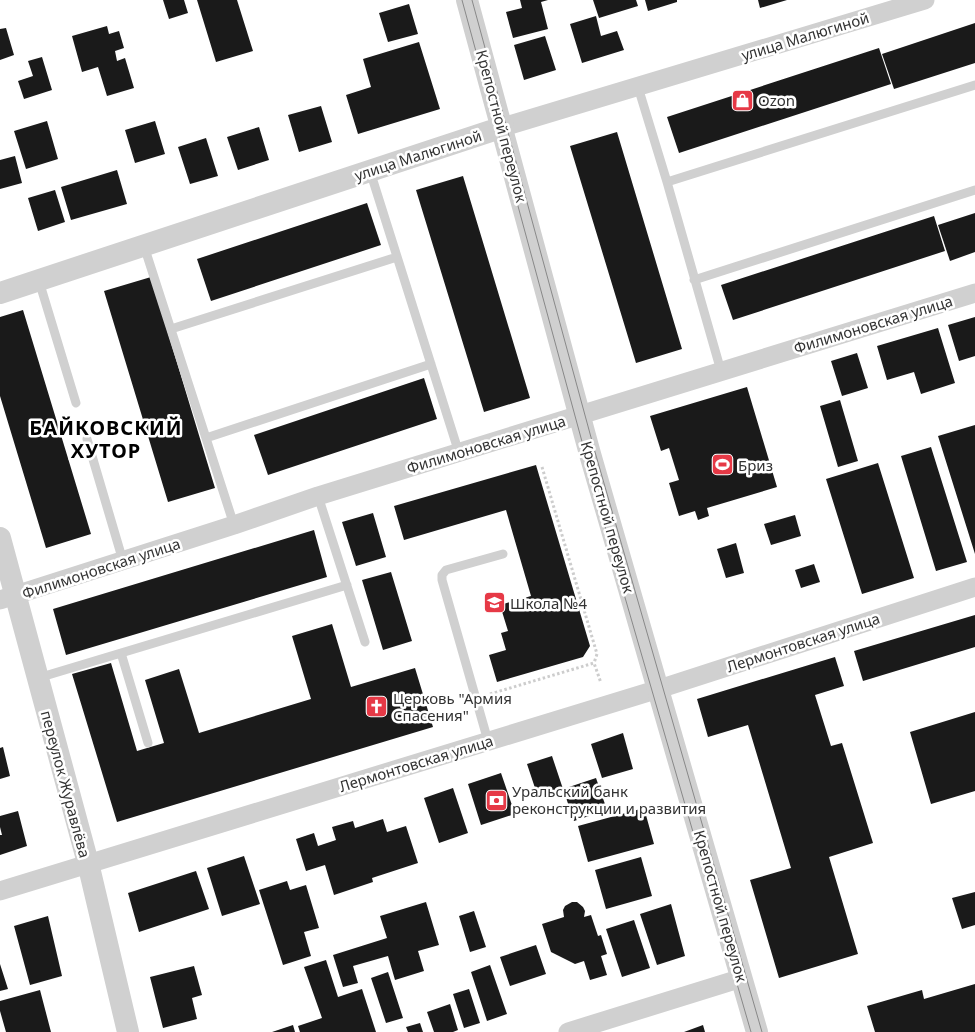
<svg xmlns="http://www.w3.org/2000/svg" width="975" height="1032" viewBox="0 0 975 1032" font-family="'Noto Sans',sans-serif">
	<style>
		.building { fill: #1a1a1a }
		.lines { fill: none; stroke-linecap: round; stroke-linejoin: round }
		.path { stroke: #cdcdcd; stroke-width: 3; stroke-dasharray: 2.5 2.5; stroke-linecap: butt }
		.service { stroke: #d0d0d0; stroke-width: 9 }
		.minor { stroke: #d0d0d0; stroke-width: 19 }
		.tertiary { stroke: #d0d0d0; stroke-width: 22 }
		.tram { stroke: #888; stroke-width: 1 }
		.labels { text-anchor: middle; dominant-baseline: central; stroke-width: 5; stroke-linejoin: round; paint-order: stroke }
		.street-label { font-size: 15px; fill: #333; stroke: #fff }
		.poi-label { font-size: 15px; fill: #333; stroke: #fff; text-anchor: start }
		.district-label { font-size: 20px; font-weight: bold; letter-spacing: 1px; fill: #000; stroke: #fff }
	</style>
	<rect width="100%" height="100%" fill="#fff"/>
	<path class="building" d="M163,0H184L188,13L169,19Z
		M197,0H237L253,51L216,62Z
		M520,0H548L541,2L548,29L513,38L506,12L522,8Z
		M593,0H636L638,6L599,18Z
		M645,0H677V2L648,11Z
		M758,0H787L760,8Z
		M409,4L418,34L388,42L379,13Z
		M596,16L601,36L617,31L624,50L582,63L570,24Z
		M975,23V63L894,89L882,54Z
		M107,26L109,34L119,31L124,48L115,51L117,61L125,58L134,88L107,96L98,67L82,72L72,36Z
		M6,28L14,55L0,60V29Z
		M545,36L556,70L524,80L514,45Z
		M419,42L440,109L358,134L346,95L371,87L363,59Z
		M879,48L891,84L679,153L667,117Z
		M42,57L52,90L24,99L18,81L33,76L28,61Z
		M321,106L332,142L299,152L288,115Z
		M47,121L58,159L26,169L14,131Z
		M155,121L165,154L135,163L125,130Z
		M259,127L269,160L238,170L227,137Z
		M617,132L682,349L636,363L570,146Z
		M206,138L218,176L190,184L178,147Z
		M15,156L22,183L0,189V160Z
		M117,170L127,204L71,220L61,187Z
		M463,176L530,398L484,412L416,190Z
		M55,190L65,222L38,231L28,198Z
		M367,203L381,245L211,301L197,259Z
		M975,213V252L950,261L938,225Z
		M934,216L945,251L733,320L721,285Z
		M151,277L215,488L168,502L104,291Z
		M23,310L91,534L46,548L0,396V317Z
		M975,317V356L959,361L948,325Z
		M938,328L955,383L921,394L914,372L887,380L877,346Z
		M857,353L868,388L842,396L831,361Z
		M424,378L437,419L268,475L254,435Z
		M747,387L777,487L707,508L709,516L698,520L695,511L679,516L669,483L679,480L669,448L661,451L650,416Z
		M840,400L858,461L838,467L820,406Z
		M975,425V554L938,436Z
		M931,447L967,562L936,571L901,456Z
		M878,463L914,578L862,594L826,479Z
		M536,465L590,646L583,657L497,682L489,655L506,650L501,633L508,631L500,605L531,596L506,510L404,540L394,506Z
		M373,513L386,557L356,566L342,522Z
		M795,515L801,536L771,545L764,524Z
		M314,530L327,577L66,655L53,609Z
		M736,543L744,573L726,578L717,549Z
		M814,564L820,582L801,588L795,570Z
		M391,572L412,641L383,650L362,580Z
		M975,615V647L863,681L854,651Z
		M332,624L351,687L415,668L433,727L117,822L72,674L111,663L137,751L164,743L145,680L179,669L199,733L311,699L292,636Z
		M835,657L844,686L815,695L831,746L842,743L873,843L829,857L858,954L779,978L750,880L791,868L748,725L708,737L697,699Z
		M975,712V791L931,804L910,732Z
		M623,733L633,769L602,778L591,744Z
		M3,747L10,776L0,779V748Z
		M552,756L563,789L596,778L607,810L574,821L563,789L538,797L527,764Z
		M501,773L515,814L481,825L468,784Z
		M453,788L468,833L439,843L424,798Z
		M644,808L654,844L588,862L578,826Z
		M18,811L27,846L0,855V835H2L0,827V816Z
		M383,819L387,832L406,826L418,863L372,878L373,882L334,895L325,865L306,871L296,839L314,833L318,846L336,840L332,827L353,821L355,828Z
		M244,856L260,904L222,916L207,868Z
		M641,857L652,896L606,909L595,870Z
		M196,871L209,909L139,932L128,893Z
		M287,881L290,890L306,885L319,928L304,932L311,956L283,965L259,890Z
		M975,892V925L962,929L952,898Z
		M426,902L439,945L418,951L424,971L395,980L388,956L353,966L358,983L343,987L333,955L387,938L380,916Z
		M572,902H577L583,907L585,911L584,917L591,915L598,936L601,935L607,954L601,956L607,975L590,980L584,961L575,964L551,952L542,924L564,917L563,910L565,906Z
		M671,904L685,956L657,965L640,914Z
		M474,911L486,947L470,952L459,916Z
		M48,916L62,976L30,985L14,926Z
		M634,920L650,968L622,977L606,929Z
		M536,945L546,974L510,986L500,957Z
		M326,960L338,997L362,989L376,1032H300L298,1026L322,1018L304,967Z
		M0,964L8,989L0,991Z
		M490,965L507,1014L487,1021L471,972Z
		M194,966L202,995L192,998L197,1019L163,1028L150,977Z
		M388,972L403,1018L386,1023L371,978Z
		M975,984V1032H875L867,1006L922,990L924,999Z
		M469,989L480,1023L464,1028L453,994Z
		M40,990L51,1032H6L0,1011V1001Z
		M450,1004L458,1030L453,1032H434L427,1012Z
		M420,1023L423,1032H408L406,1027Z
		M293,1025L295,1032H272Z
		M703,1025L705,1032H684Z"/>
	<g class="lines">
		<path class="path" d="M542,467L597,654L594,663
			M490,694L594,663L601,683"/>
		<path class="service" d="M638,87L667,182L721,371
			M370,171L459,453
			M667,182L975,85
			M144,246L234,525
			M694,280L975,190
			M39,281L76,403
			M171,329L397,257
			M206,438L431,364
			M87,439L123,561
			M318,496L365,642
			M121,653L148,743
			M38,678L347,585
			M488,741L442,580V575L446,570L503,554"/>
		<path class="minor" d="M503,127L925,0
			M0,600L234,525L318,496L975,293
			M0,891L662,688L975,587
			M568,1032L742,978"/>
		<path class="tertiary" d="M467,0L590,454L757,1032
			M0,293L503,127
			M0,538L88,863L128,1032"/>
		<path class="tram" d="M462,0L615,563L751,1032
			M472,0L595,452L762,1032"/>
	</g>
	<defs>
		<symbol id="shop-square" viewBox="-11 -11 22 22"><rect x="-9" y="-9" width="18" height="18" rx="4" fill="#e63946" stroke="#fff"/><path d="M-5-2.5h2.3a2.7 3.5 0 0 1 5.4 0H5L5.5 6h-11ZM-1.5-2.5h3a1.5 2.3 0 0 0-3 0Z" fill="#fff"/></symbol>
		<symbol id="stadium-square" viewBox="-11 -11 22 22"><rect x="-9" y="-9" width="18" height="18" rx="4" fill="#e63946" stroke="#fff"/><path d="M0-5a6.5 5 0 1 0 0 10a6.5 5 0 1 0 0-10ZM-3.5-1.8h7v3.6h-7Z" fill="#fff"/></symbol>
		<symbol id="school-square" viewBox="-11 -11 22 22"><rect x="-9" y="-9" width="18" height="18" rx="4" fill="#e63946" stroke="#fff"/><path d="M0-5L7-2L0 1L-7-2ZM-4 1L0 2.5L4 1V4Q0 6-4 4Z" fill="#fff"/></symbol>
		<symbol id="church-square" viewBox="-11 -11 22 22"><rect x="-9" y="-9" width="18" height="18" rx="4" fill="#e63946" stroke="#fff"/><path d="M-1.2-6h2.4v3.5h3.3v2.4h-3.3V6h-2.4V-.1h-3.3v-2.4h3.3Z" fill="#fff"/></symbol>
		<symbol id="bank-square" viewBox="-11 -11 22 22"><rect x="-9" y="-9" width="18" height="18" rx="4" fill="#e63946" stroke="#fff"/><path d="M-6-4H6V4H-6ZM0-2.3a2.3 2.3 0 1 0 0 4.6a2.3 2.3 0 1 0 0-4.6Z" fill="#fff"/></symbol>
	</defs>
	<g fill-rule="evenodd">
		<use href="#shop-square" x="730" y="88" width="25" height="25"/>
		<use href="#stadium-square" x="710" y="452" width="25" height="25"/>
		<use href="#school-square" x="482" y="590" width="25" height="25"/>
		<use href="#church-square" x="364" y="694" width="25" height="25"/>
		<use href="#bank-square" x="484" y="788" width="25" height="25"/>
	</g>
	<g class="labels">
		<g class="street-label">
			<text transform="translate(805 36) rotate(-17)">улица Малюгиной</text>
			<text transform="translate(502 126) rotate(75)">Крепостной переулок</text>
			<text transform="translate(418 155) rotate(-18)">улица Малюгиной</text>
			<text transform="translate(873 324) rotate(-17)">Филимоновская улица</text>
			<text transform="translate(486 444) rotate(-17)">Филимоновская улица</text>
			<text transform="translate(608 517) rotate(74)">Крепостной переулок</text>
			<text transform="translate(101 568) rotate(-18)">Филимоновская улица</text>
			<text transform="translate(803 642) rotate(-18)">Лермонтовская улица</text>
			<text transform="translate(416 763) rotate(-17)">Лермонтовская улица</text>
			<text transform="translate(66 784) rotate(75)">переулок Журавлёва</text>
			<text transform="translate(721 906) rotate(74)">Крепостной переулок</text>
		</g>
		<g class="poi-label">
			<text x="758" y="100">Ozon</text>
			<text x="738" y="465">Бриз</text>
			<text x="510" y="603">Школа №4</text>
			<text x="393" y="698">Церковь "Армия<tspan x="393" dy="17">Спасения"</tspan></text>
			<text x="512" y="791">Уральский банк<tspan x="512" dy="17">реконструкции и развития</tspan></text>
		</g>
		<g class="district-label">
			<text x="106" y="427">БАЙКОВСКИЙ<tspan x="106" dy="23">ХУТОР</tspan></text>
		</g>
	</g>
</svg>
